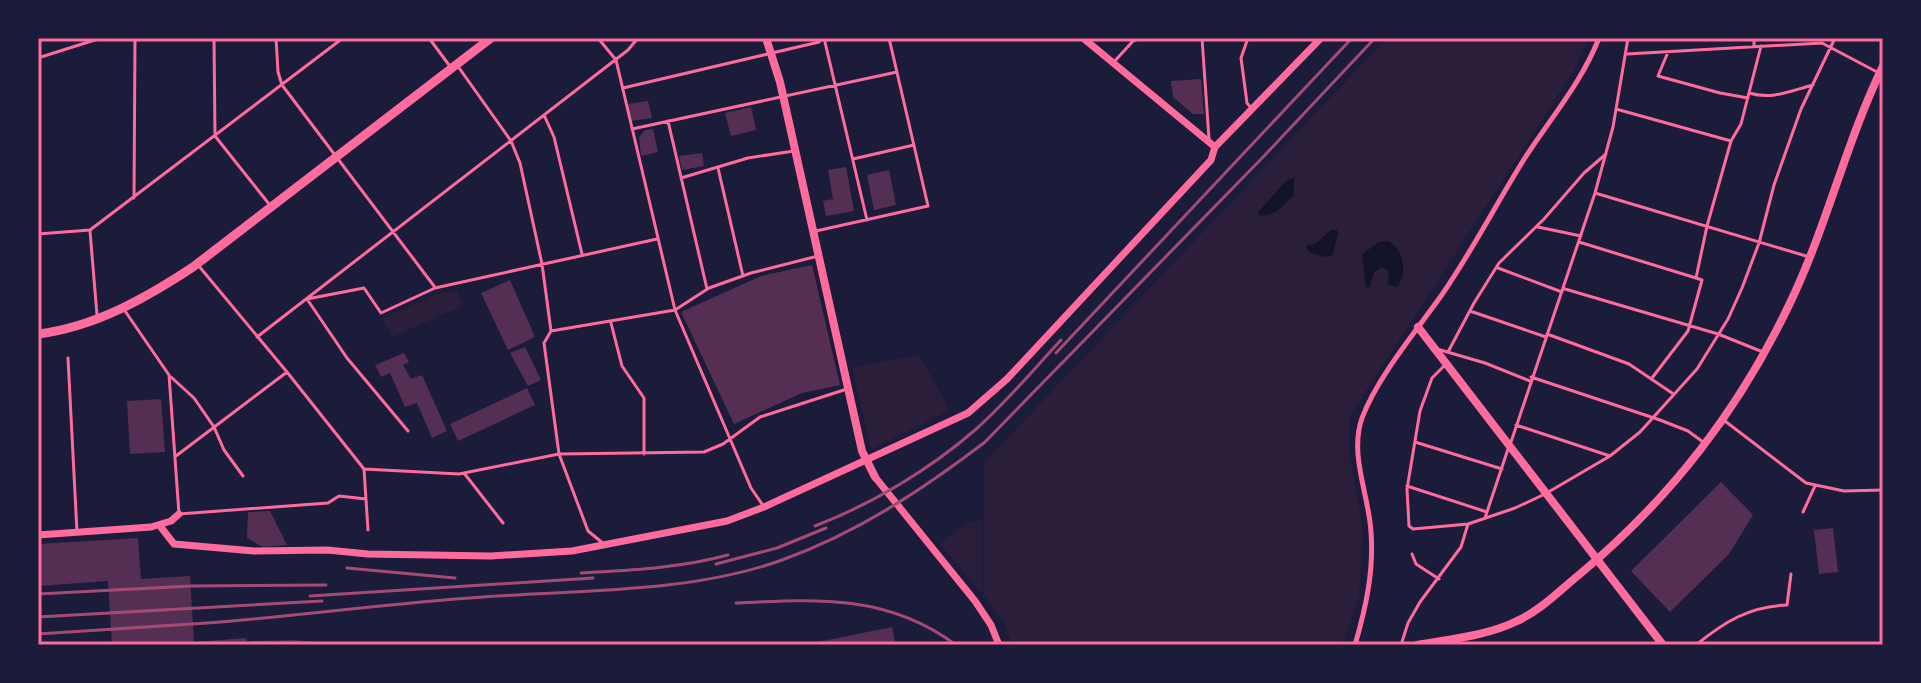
<svg xmlns="http://www.w3.org/2000/svg" width="1921" height="683" viewBox="0 0 1921 683" font-family="'Golos Text',sans-serif">
	<style>
		.green { fill: #2a1e3b }
		.water { fill: #12122b }
		.building { fill: #542f53 }
		.lines { fill: none; stroke-linecap: round; stroke-linejoin: round }
		.service { stroke: #ff6b9d; stroke-width: 3 }
		.minor { stroke: #ff6b9d; stroke-width: 5 }
		.tertiary { stroke: #ff6b9d; stroke-width: 7 }
		.secondary { stroke: #ff6b9d; stroke-width: 8 }
		.primary { stroke: #ff6b9d; stroke-width: 9 }
		.rail { stroke: #a44b75; stroke-width: 3 }
		.neatline { fill: none; stroke: #ff6b9d; stroke-width: 3 }
	</style>
	<rect width="100%" height="100%" fill="#1b1b3a"/>
	<path class="green" d="M1387,38H1588L1575,69L1350,416L1349,454L1363,530L1359,595L1345,640L1317,645H1013L1004,623L984,594V463Z
		M456,290L464,305L392,337L382,318L435,295Z
		M919,355L950,410L871,449L852,367Z
		M982,520V593L940,544L964,524Z"/>
	<path class="water" d="M1294,178V195C1283,206 1273,218 1258,215L1259,211L1287,180Z
		M1331,230H1337L1338,233L1333,255L1324,257L1309,252L1306,246L1315,244Z
		M1388,241C1404,249 1408,274 1397,287L1387,284L1389,276L1387,270L1382,267L1374,272L1370,287H1366L1362,254L1379,242Z"/>
	<path class="building" d="M1201,79L1204,114H1193L1173,97L1171,81Z
		M648,101L652,118L632,121L628,104Z
		M751,107L756,130L731,136L725,113Z
		M653,129L658,152L641,156L639,137L645,130Z
		M702,153L704,166L682,170L679,156Z
		M846,167L854,211L826,216L823,201L833,199L828,170Z
		M889,170L896,205L874,210L867,175Z
		M812,265L840,385L802,393L734,424L681,312L761,276Z
		M510,280L535,337L508,350L481,293Z
		M525,347L541,380L528,386L510,353Z
		M404,353L409,362L403,365L411,379L422,375L447,431L432,438L417,403L405,407L390,373L381,377L375,365Z
		M527,388L535,405L458,441L450,424Z
		M161,399L165,452L130,454L127,401Z
		M1721,482L1753,515L1729,554L1670,612L1631,571Z
		M270,511L287,545L263,547L247,538L248,512Z
		M1833,528L1838,572L1819,574L1814,530Z
		M138,538L141,579L190,576L194,642L246,638L247,645H112L108,581L38,586V544Z
		M892,627L895,643L808,645V644Z
		M293,640L330,643V645H251V641Z"/>
	<g class="lines">
		<path class="service" d="M214,38L215,136L269,204
			M276,38L278,72L282,85L434,286
			M429,38L449,65
			M598,38L616,60L675,310L751,488L764,507
			M824,38L867,220
			M1202,38L1209,139
			M1248,38L1241,58L1247,103L1252,109
			M1754,38V46
			M1668,52L1658,76L1720,93L1748,98
			M1627,54L1822,43L1879,73
			M38,58L101,38
			M1113,63L1133,41L1141,38
			M457,65L511,141L520,163L542,264L551,331
			M623,88L819,42L822,38
			M1749,93C1772,100 1790,91 1813,85
			M1616,109L1731,141
			M544,115L554,137L582,254
			M668,121L707,289
			M632,129L897,72
			M853,159L914,145
			M718,168L743,276
			M681,178L748,158L794,151
			M1595,193L1806,256
			M134,198L135,38
			M1538,227L1581,236
			M90,230L343,38
			M90,231L97,315
			M816,231L928,206L889,38
			M38,234L90,230
			M1579,242L1696,278
			M198,265L287,372L364,469L368,530
			M1498,268L1562,292
			M1565,289L1718,334L1763,352
			M125,311L169,375L179,514L328,503L339,496L366,499
			M1470,311L1546,337
			M611,323L622,366L644,398V454
			M551,331L675,310L709,288L751,273L818,256
			M551,331L544,343L559,454L588,531L604,544
			M1547,334L1629,364L1672,393
			M257,337L628,50L638,38
			M1437,349L1485,363L1530,381
			M1448,352L1474,303L1499,263L1544,219L1584,173L1606,154
			M68,358L77,532
			M1446,364L1432,378L1420,411L1407,489L1409,526L1413,529L1468,524L1515,508L1545,494L1610,456L1640,432L1697,369L1728,319L1742,288L1759,243L1774,185L1801,109L1835,38
			M171,377L194,398L214,427L224,450L243,476
			M1531,377L1660,420L1688,431L1703,442
			M1652,378L1688,331L1702,280L1696,278L1707,226L1731,141L1741,124L1761,46
			M1725,421L1806,483L1844,491L1883,490
			M1516,425L1610,456
			M408,431L347,358L307,299L364,288L381,313L435,288L657,239
			M1415,442L1502,469
			M1511,442L1595,193L1613,127L1628,38
			M176,456L287,372
			M364,469L459,474L559,454L704,452L723,444L760,417L847,389
			M464,473L503,523
			M1407,486L1487,512
			M1803,512L1815,486
			M1485,518L1508,449
			M1412,554L1416,564L1439,579
			M1401,645L1408,623L1420,602L1461,547L1468,524
			M1696,645C1724,622 1750,606 1787,605L1791,574"/>
		<path class="minor" d="M1355,645C1366,607 1374,571 1371,532C1369,495 1349,455 1362,418C1377,378 1416,331 1441,296C1471,253 1495,206 1523,161C1549,120 1581,84 1599,38"/>
		<path class="tertiary" d="M1083,38L1215,147
			M875,477L975,601L991,625L999,645
			M160,526L174,544L254,551L327,550L368,554L491,556L572,551L727,521L764,507L968,413L1007,379L1211,160L1215,147L1321,38
			M38,535L151,527L171,521L179,514"/>
		<path class="secondary" d="M766,38L780,82L862,451L875,477
			M1418,327L1663,645
			M1417,645C1449,639 1487,636 1517,621C1541,610 1560,590 1580,574C1671,498 1739,410 1790,303C1827,226 1846,142 1883,66"/>
		<path class="primary" d="M38,334C95,327 146,298 193,267L491,38"/>
		<path class="rail" d="M1056,353L1352,38
			M815,526C872,504 929,470 975,430C1006,403 1033,370 1061,340
			M716,564L777,548L826,528
			M347,568L455,578
			M581,573C631,570 680,568 728,555
			M38,594L191,586L326,585
			M310,596L593,578
			M736,603C816,599 888,594 956,645
			M38,617L322,601
			M38,634C94,630 151,627 207,623C299,616 391,603 483,597C580,590 691,593 782,560C857,533 922,490 985,442L1265,155L1375,38"/>
	</g>
	<rect width="1921" height="683" fill="none" stroke="#1b1b3a" stroke-width="80"/>
	<rect x="40" y="40" width="1841" height="603" class="neatline"/>
</svg>
